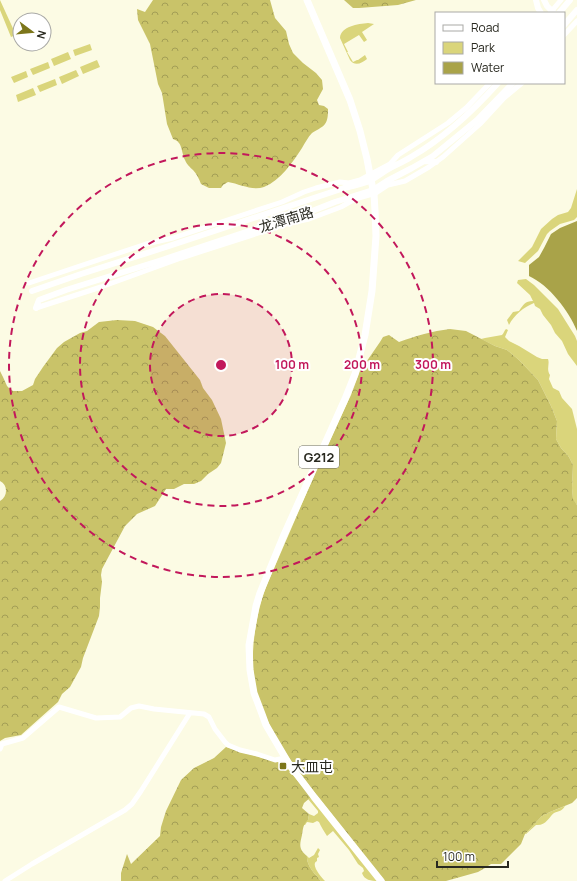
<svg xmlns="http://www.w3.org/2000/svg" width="577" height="881" viewBox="0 0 577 881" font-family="Manrope,'Noto Sans SC',sans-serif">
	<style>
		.green { fill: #dad57b }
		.forest { fill: url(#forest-crowns) }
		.water { fill: #a9a349 }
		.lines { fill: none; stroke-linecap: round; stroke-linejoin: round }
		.minor { stroke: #fff; stroke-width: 5 }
		.major { stroke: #fff; stroke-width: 6 }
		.highway { stroke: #fff; stroke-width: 7 }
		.ring { fill: none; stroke: #c2185b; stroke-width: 2; stroke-dasharray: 7 5 }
		.poi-dot { fill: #7c761a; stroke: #fff; stroke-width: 1.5 }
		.labels { text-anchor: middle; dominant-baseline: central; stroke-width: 4; stroke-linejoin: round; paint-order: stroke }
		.shield { fill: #fff; stroke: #696963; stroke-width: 1 }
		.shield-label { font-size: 13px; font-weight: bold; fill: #292920 }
		.street-label { font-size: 14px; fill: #292920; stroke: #fff }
		.poi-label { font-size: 14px; fill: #292920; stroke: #fff; text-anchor: start }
		.centre { fill: #c2185b; stroke: #fff; stroke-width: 2 }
		.ring-label { font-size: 12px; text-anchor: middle; font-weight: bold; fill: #c2185b; stroke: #fff; stroke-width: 4; stroke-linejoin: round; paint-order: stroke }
	</style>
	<defs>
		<pattern id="forest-crowns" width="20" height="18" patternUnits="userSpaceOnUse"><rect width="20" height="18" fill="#c9c369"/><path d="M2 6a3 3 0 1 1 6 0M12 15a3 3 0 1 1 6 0" fill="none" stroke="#a39e56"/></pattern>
	</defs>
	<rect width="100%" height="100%" fill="#fcfbe4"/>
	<path class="green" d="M0,0L16,35L11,37L0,10Z
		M368,23L374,24L362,32L367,40L364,42L359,35L344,44L348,52H347L353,62L357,60H358L365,55L367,59C362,63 355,67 350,60L340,38C341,26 358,24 368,23Z
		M90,44L92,50L75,56L73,50Z
		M68,52L71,59L54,66L51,59Z
		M97,60L100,67L83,74L80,67Z
		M48,62L50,68L33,75L30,69Z
		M76,70L79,76L62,84L59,77Z
		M26,71L28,77L14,83L11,77Z
		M55,79L57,85L40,92L37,86Z
		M33,88L36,95L18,102L16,95Z
		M577,189V217L574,220L560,224L550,231L547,234L538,251L525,263L518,261L532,247L541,229L552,219L558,215L568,212L571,208Z
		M526,279L534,285L558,309L575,336L577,341V366L568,354L562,341L555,333L551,325L543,315L540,309L535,306L534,303C524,307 514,315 509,325L507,320L513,312L519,311C523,305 525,301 533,301L530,295L517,283L518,280Z
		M506,329L508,330L505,337L509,341L519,346L537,357L542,359H548C550,364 546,369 550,375L549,379L553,388L559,391L562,398L572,409L577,429V505L573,500L572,488L573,465L569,457L561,448L556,439L557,421L551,406L538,380L519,360L507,350L495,346L481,339L485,338L502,335C504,333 504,331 506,329Z
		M311,797L378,881C371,881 364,880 362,873L364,871L363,868L358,864L349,850L333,831L327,836C324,831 321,827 319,822L317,821L313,823L307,822L305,825H303L305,821L308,820L309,814L314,816L318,813V811L308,799Z
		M565,806C562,811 559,811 554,813C548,818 546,826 536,825L526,834H525L542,816L550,812Z
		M318,848L320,850L318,854L319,857L317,858V861C316,862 315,862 315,863C313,868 322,878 325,881H321C315,874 306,865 307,856L309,858L314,855Z"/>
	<path class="forest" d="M153,0H270L275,18L286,31L289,44L293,53L303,63L316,73L322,80L323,89L317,100L319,105L324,106L328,109C328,114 328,120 325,124C322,128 316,130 312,133C308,137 305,143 302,148C292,163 281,180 264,187C252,191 240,184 228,182L223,185L221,188H209L201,184C199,179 197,174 193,170C190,167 187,165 185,160C181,152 183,142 173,139L167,124L162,93L158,84L150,44L138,20L137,9L145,12Z
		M344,0H416L398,5L359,8H353Z
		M117,320L135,321L153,327L165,336L200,380L203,388L212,400L221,419L226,443L221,463L217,468L208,474L201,481L194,484H184L174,489H166L155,506L137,514L125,526L102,569L101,575L102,582L100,598V607L99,616L83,658L81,667L70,687L62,694L58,702L21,735L5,738L0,741V501C8,496 8,485 0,481V371L3,377L7,386L10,389L13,391H22L33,385L35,379L43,367L57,348L64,342L80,333L87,331L99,322Z
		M450,329L466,331L495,346L507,350L519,360L538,380L551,406L557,421L556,439L561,448L569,457L573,465L572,488L573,499L577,505V798L572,803L550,812L542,816L525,834L521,844L501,864H491L485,868L478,872L446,881H385C366,858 348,835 330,812C299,773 265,731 254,682C253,677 254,672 253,667C252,640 257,612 266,587L320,462L351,395L360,371L380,342L383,337L389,335L399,342C416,336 432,331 450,329Z
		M226,747L245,753L278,762L285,771L288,769L311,797L304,803L302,808L309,814L308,820C303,824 303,829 302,835C300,844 298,849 307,856C306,865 315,874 321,881H121V873L127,854L131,864L160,836L161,827L166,811L181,780L194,768L214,758Z"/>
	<path class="water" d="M577,221V331C569,311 549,285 529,276V265L539,257L544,248L551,234L560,228Z"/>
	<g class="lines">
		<path class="minor" d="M550,13L561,0
			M564,35L577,21
			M29,283L146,244L173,238L282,202L304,192L316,188L340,182L349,183L360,180L390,164L398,155L448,123L466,108L490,83
			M36,308L101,287L181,258L246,237L286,224L309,219L341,207L355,199L376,193L388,185L405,181L429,167L443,157L480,124L504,98L522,83
			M0,749L2,744L23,738L59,707L96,718L120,717L131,708L139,706L154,709L204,714L209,717L215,729L225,742L228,745L240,750L257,754L275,760L285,758
			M5,881L32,864L125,810L132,804L141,791L190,713"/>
		<path class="major" d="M536,0L538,8L541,13
			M544,0L547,6L554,13
			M559,13L570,0
			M564,25L577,10
			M425,161L436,162
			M32,291L81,274L169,246L344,188C353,186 363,184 371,180C378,176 385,171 392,167C398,164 405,161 411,157C444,138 473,111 498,83
			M36,308L39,300L66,290L162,260L255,229L307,213L335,202L373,190L387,181L412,168L433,156L477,120L513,83"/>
		<path class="highway" d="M307,0L350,100L360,131L367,159L370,175L374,194L375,211L376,236L372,291L365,335L355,374L345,399L283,537L260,593L256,606L249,645L250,670L254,693L262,714L266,725L289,764L314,797L381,881"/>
	</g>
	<circle cx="221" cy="365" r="71" fill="#c2185b" fill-opacity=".12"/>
	<g class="ring">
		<circle cx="221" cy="365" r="71"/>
		<circle cx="221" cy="365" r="141"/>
		<circle cx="221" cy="365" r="212"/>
	</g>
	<rect class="poi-dot" x="279" y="762" width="8" height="8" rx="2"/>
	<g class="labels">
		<rect class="shield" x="299" y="446" width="40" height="22" rx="3"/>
		<g class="shield-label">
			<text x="319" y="457">G212</text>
		</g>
		<g class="street-label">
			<text transform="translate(286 219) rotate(-17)">龙潭南路</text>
		</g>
		<g class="poi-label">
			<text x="291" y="766">大皿屯</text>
		</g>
	</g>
	<circle cx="221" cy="365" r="6" class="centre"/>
	<g class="ring-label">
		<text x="292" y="369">100 m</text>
		<text x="362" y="369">200 m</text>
		<text x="433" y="369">300 m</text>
	</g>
	<rect x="435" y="12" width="130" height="72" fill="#ffffff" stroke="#a9a9a6"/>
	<rect x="443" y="25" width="20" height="6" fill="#ffffff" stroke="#a9a9a6"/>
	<text x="471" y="32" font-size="12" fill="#292920">Road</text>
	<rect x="443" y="42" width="20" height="12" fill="#dad57b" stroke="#a9a9a6"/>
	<text x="471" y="52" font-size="12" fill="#292920">Park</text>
	<rect x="443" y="62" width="20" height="12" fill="#a9a349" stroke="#a9a9a6"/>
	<text x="471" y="72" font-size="12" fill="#292920">Water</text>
	<g transform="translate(32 32) rotate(106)"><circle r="19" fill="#ffffff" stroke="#a9a9a6"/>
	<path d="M0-3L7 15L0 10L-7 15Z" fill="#7c761a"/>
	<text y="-6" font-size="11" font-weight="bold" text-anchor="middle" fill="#292920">N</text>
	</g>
	<path d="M437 861v6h71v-6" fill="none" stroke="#292920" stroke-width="2"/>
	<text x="443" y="861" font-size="12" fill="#292920" stroke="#ffffff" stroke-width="3" paint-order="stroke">100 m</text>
</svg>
